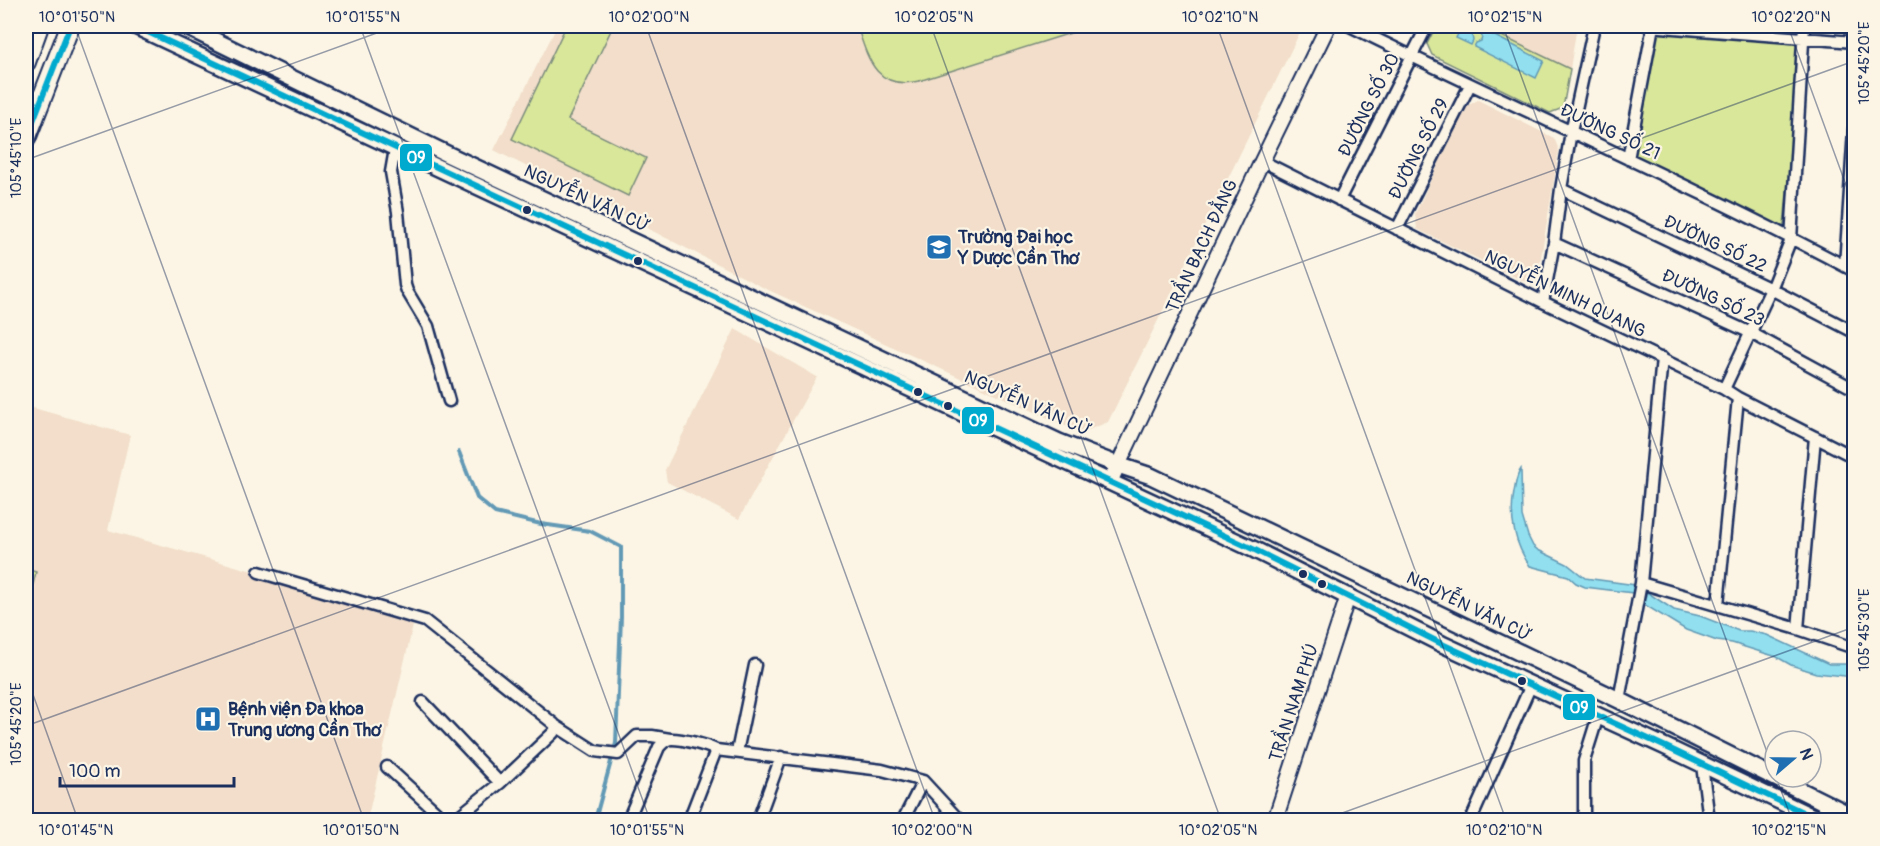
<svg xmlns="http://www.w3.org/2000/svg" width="1880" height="846" viewBox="0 0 1880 846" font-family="Pangolin,sans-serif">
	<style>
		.built { fill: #f2deca }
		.green { fill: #d9e79a; stroke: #7a8b7c; stroke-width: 1.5 }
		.water { fill: #91dfef; stroke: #6299b5; stroke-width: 1.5 }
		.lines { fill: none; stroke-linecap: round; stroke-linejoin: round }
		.stream { stroke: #6299b5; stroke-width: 4 }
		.minor-casing { stroke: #1b2f5e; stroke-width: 15 }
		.tertiary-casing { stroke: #1b2f5e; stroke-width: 18 }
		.secondary-casing { stroke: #1b2f5e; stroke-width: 20 }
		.trunk-casing { stroke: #1b2f5e; stroke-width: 22 }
		.minor { stroke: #fcf5e5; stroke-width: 10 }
		.tertiary { stroke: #fcf5e5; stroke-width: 14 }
		.secondary { stroke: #fcf5e5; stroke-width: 15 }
		.trunk { stroke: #fcf5e5; stroke-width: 18 }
		.bus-1-casing { stroke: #fcf5e5; stroke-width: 10 }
		.bus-1 { stroke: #00a9ce; stroke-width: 6 }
		.ticks { fill: none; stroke: #1b2f5e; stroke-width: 1.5; stroke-opacity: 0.45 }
		.bus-dot { fill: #1b2f5e; stroke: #fcf5e5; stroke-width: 2 }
		.labels { text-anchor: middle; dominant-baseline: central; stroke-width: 4.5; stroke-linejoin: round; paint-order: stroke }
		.street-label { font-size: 18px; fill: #1b2f5e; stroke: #fcf5e5 }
		.poi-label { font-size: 18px; font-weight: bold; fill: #1b2f5e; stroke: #fcf5e5; text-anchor: start }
		.line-badge { stroke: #fcf5e5; stroke-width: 2 }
		.badge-label { font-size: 16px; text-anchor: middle; font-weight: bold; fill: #fff }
		.neatline { fill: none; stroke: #1b2f5e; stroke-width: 2 }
		.ticks-label { font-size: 15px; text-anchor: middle; fill: #1b2f5e }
	</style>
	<rect width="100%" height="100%" fill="#fcf5e5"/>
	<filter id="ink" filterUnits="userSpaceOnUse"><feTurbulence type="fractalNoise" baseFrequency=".0167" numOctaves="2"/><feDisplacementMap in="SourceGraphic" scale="12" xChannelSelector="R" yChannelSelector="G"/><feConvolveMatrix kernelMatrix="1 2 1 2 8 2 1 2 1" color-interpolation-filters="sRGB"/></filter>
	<g filter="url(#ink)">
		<path class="built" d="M557,26H1303L1108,422L1081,433L764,288L494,150Z
			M1481,26H1577L1570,69Z
			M1478,100L1554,138L1559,150L1538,275L1525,282L1417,229L1415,214L1465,107Z
			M735,329L817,377L739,519L667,482L665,470Z
			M26,406L130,435L108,530L415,617L367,820H26Z"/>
		<path class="green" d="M566,26H613L568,120L646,158L628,196L512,139Z
			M857,26H1088L1077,31L919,81C876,91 868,59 857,26Z
			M1436,26H1481L1570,69L1563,108L1550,113L1432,55L1427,44Z
			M1669,32L1794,42L1799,46V63L1784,225L1782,229L1634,156L1655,37L1659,33Z
			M26,569L36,572L26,614Z"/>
		<path class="water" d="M1462,26H1473L1479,28L1477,32L1472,35L1473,41L1471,45L1456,38Z
			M1483,30L1544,61L1536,78L1474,47L1476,43L1481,41L1482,37L1481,34Z
			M1521,469L1522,516L1528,536L1533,546L1538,550L1567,564L1585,578L1636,585L1674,610L1700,616L1739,631H1750L1767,635L1829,664H1854V677L1816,673L1791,665L1777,657L1732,643L1717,641L1686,630L1645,605L1633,593L1585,587L1576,583L1568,576L1530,566C1515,545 1509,518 1514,492C1516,483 1516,476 1521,469Z"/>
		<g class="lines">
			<path class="stream" d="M459,452L477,498L495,513L541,524L590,531L621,547V617L616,743L595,820"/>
			<defs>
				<path id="minor" d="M1350,26C1517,109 1689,183 1854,271
					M1648,26L1854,42
					M395,149L391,172L398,212L405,285L407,291L428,326L449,401
					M1628,159L1653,26
					M1262,161L1543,302L1724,389L1738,398L1854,457
					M1561,189L1771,289L1854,332
					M1339,200L1427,26
					M1397,229L1470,85
					M1554,243L1751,333L1854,389
					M1845,266L1854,130
					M1543,302L1554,243L1561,189L1571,132L1594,26
					M1724,389L1771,289L1791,239L1804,26
					M259,572L425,621L554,724L556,729L553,733L500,783L454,820
					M1641,583L1798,629L1854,648
					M1718,605L1738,398
					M1798,629L1815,437
					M1619,700L1641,583L1662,358
					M423,702L500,783
					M556,726L595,751L618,754L637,736H652L670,739
					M737,752L755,665
					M1702,765L1709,820
					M387,767L445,820
					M628,820L659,747C663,743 666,739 672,739C683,739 706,745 716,750L882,770L923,781
					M689,820L716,750
					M758,820L781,757
					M903,820L923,781L959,820
					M1471,820L1531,685
					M1584,820V761L1598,716"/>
				<path id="tertiary" d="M1110,482L1262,161L1328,26
					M1275,820L1348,596"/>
				<path id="secondary" d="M135,26L1255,550L1442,644L1666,747L1819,820
					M185,26L449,155L1059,442L1118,465L1151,476L1619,700L1854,817"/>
				<path id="trunk" d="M26,62L39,26
					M26,139L70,26"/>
			</defs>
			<use href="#minor" class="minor-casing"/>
			<use href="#tertiary" class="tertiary-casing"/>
			<use href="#secondary" class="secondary-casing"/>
			<use href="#trunk" class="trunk-casing"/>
			<use href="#minor" class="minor"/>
			<use href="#tertiary" class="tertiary"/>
			<use href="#secondary" class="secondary"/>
			<use href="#trunk" class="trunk"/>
			<defs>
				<path id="bus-1" d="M135,26L1255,550L1442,644L1666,747L1819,820
					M26,139L70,26"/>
			</defs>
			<use href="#bus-1" class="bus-1-casing"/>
			<use href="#bus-1" class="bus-1"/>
		</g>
	</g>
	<path class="ticks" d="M75,26L364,820M360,26L650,820M646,26L935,820M931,26L1221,820M1217,26L1506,820M1503,26L1775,774M1788,26L1854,207M26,160L396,26M26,675L78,820M26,726L1854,61M1776,777L1792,820M1323,820L1854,627"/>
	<defs>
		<symbol id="university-square" viewBox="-11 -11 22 22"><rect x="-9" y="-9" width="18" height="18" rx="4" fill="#1f6fb2" stroke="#fcf5e5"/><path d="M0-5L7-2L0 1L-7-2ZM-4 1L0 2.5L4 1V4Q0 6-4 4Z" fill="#fff"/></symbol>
		<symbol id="hospital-square" viewBox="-11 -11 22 22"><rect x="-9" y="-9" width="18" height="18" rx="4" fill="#1f6fb2" stroke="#fcf5e5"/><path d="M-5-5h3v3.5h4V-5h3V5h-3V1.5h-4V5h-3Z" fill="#fff"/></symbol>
	</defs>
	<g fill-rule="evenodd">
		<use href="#university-square" x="924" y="232" width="30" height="30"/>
		<use href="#hospital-square" x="193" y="704" width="30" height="30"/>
	</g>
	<g class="bus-dot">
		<circle cx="527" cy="210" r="5"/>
		<circle cx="638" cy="261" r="5"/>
		<circle cx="918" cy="392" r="5"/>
		<circle cx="948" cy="406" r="5"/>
		<circle cx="1303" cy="574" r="5"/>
		<circle cx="1322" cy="584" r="5"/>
		<circle cx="1522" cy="681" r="5"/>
	</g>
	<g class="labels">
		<g class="street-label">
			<text transform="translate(1369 105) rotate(-63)">ĐƯỜNG SỐ 30</text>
			<text transform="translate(1610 132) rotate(25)">ĐƯỜNG SỐ 21</text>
			<text transform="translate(1419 149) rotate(-63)">ĐƯỜNG SỐ 29</text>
			<text transform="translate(587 199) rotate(25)">NGUYỄN VĂN CỪ</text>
			<text transform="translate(1715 244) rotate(25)">ĐƯỜNG SỐ 22</text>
			<text transform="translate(1202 246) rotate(-65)">TRẦN BẠCH ĐẰNG</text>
			<text transform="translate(1565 294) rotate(26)">NGUYỄN MINH QUANG</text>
			<text transform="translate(1713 298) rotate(25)">ĐƯỜNG SỐ 23</text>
			<text transform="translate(1028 404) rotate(24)">NGUYỄN VĂN CỪ</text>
			<text transform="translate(1469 607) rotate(26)">NGUYỄN VĂN CỪ</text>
			<text transform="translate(1294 703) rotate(-72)">TRẦN NAM PHÚ</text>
		</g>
		<g class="poi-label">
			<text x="958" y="237">Trường Đại học<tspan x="958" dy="21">Y Dược Cần Thơ</tspan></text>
			<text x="228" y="709">Bệnh viện Đa khoa<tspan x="228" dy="21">Trung ương Cần Thơ</tspan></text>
		</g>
	</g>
	<g class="line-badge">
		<rect x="399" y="143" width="34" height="29" rx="6" fill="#00a9ce"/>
		<rect x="961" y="406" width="34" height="29" rx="6" fill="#00a9ce"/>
		<rect x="1562" y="693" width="34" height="28" rx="6" fill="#00a9ce"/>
	</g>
	<g class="badge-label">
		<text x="416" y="163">09</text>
		<text x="978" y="426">09</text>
		<text x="1579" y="713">09</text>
	</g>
	<rect width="1880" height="846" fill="none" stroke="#fcf5e5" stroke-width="66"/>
	<g transform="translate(1793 759) rotate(70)"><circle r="28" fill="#fcf5e5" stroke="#a2a6af" stroke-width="1.5"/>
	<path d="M0-4.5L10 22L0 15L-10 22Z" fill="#1f6fb2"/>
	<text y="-9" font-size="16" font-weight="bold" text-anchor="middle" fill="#1b2f5e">N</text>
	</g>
	<path d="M60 777v9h174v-9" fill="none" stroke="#1b2f5e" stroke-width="3"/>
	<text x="69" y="777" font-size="18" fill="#1b2f5e" stroke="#fcf5e5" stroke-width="4.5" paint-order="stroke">100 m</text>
	<rect x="33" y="33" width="1814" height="780" class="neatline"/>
	<g class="ticks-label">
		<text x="77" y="22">10°01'50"N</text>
		<text x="363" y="22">10°01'55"N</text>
		<text x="649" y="22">10°02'00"N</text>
		<text x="934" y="22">10°02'05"N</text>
		<text x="1220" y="22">10°02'10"N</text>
		<text x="1505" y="22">10°02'15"N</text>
		<text x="1791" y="22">10°02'20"N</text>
		<text transform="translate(1864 63) rotate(-90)" y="5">105°45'20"E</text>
		<text transform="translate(16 158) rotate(-90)" y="5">105°45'10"E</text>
		<text transform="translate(1864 630) rotate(-90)" y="5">105°45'30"E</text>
		<text transform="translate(16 724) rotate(-90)" y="5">105°45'20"E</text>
		<text x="76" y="835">10°01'45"N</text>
		<text x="361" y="835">10°01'50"N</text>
		<text x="647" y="835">10°01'55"N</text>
		<text x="932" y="835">10°02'00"N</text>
		<text x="1218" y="835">10°02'05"N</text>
		<text x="1504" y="835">10°02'10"N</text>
		<text x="1789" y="835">10°02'15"N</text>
	</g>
</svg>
